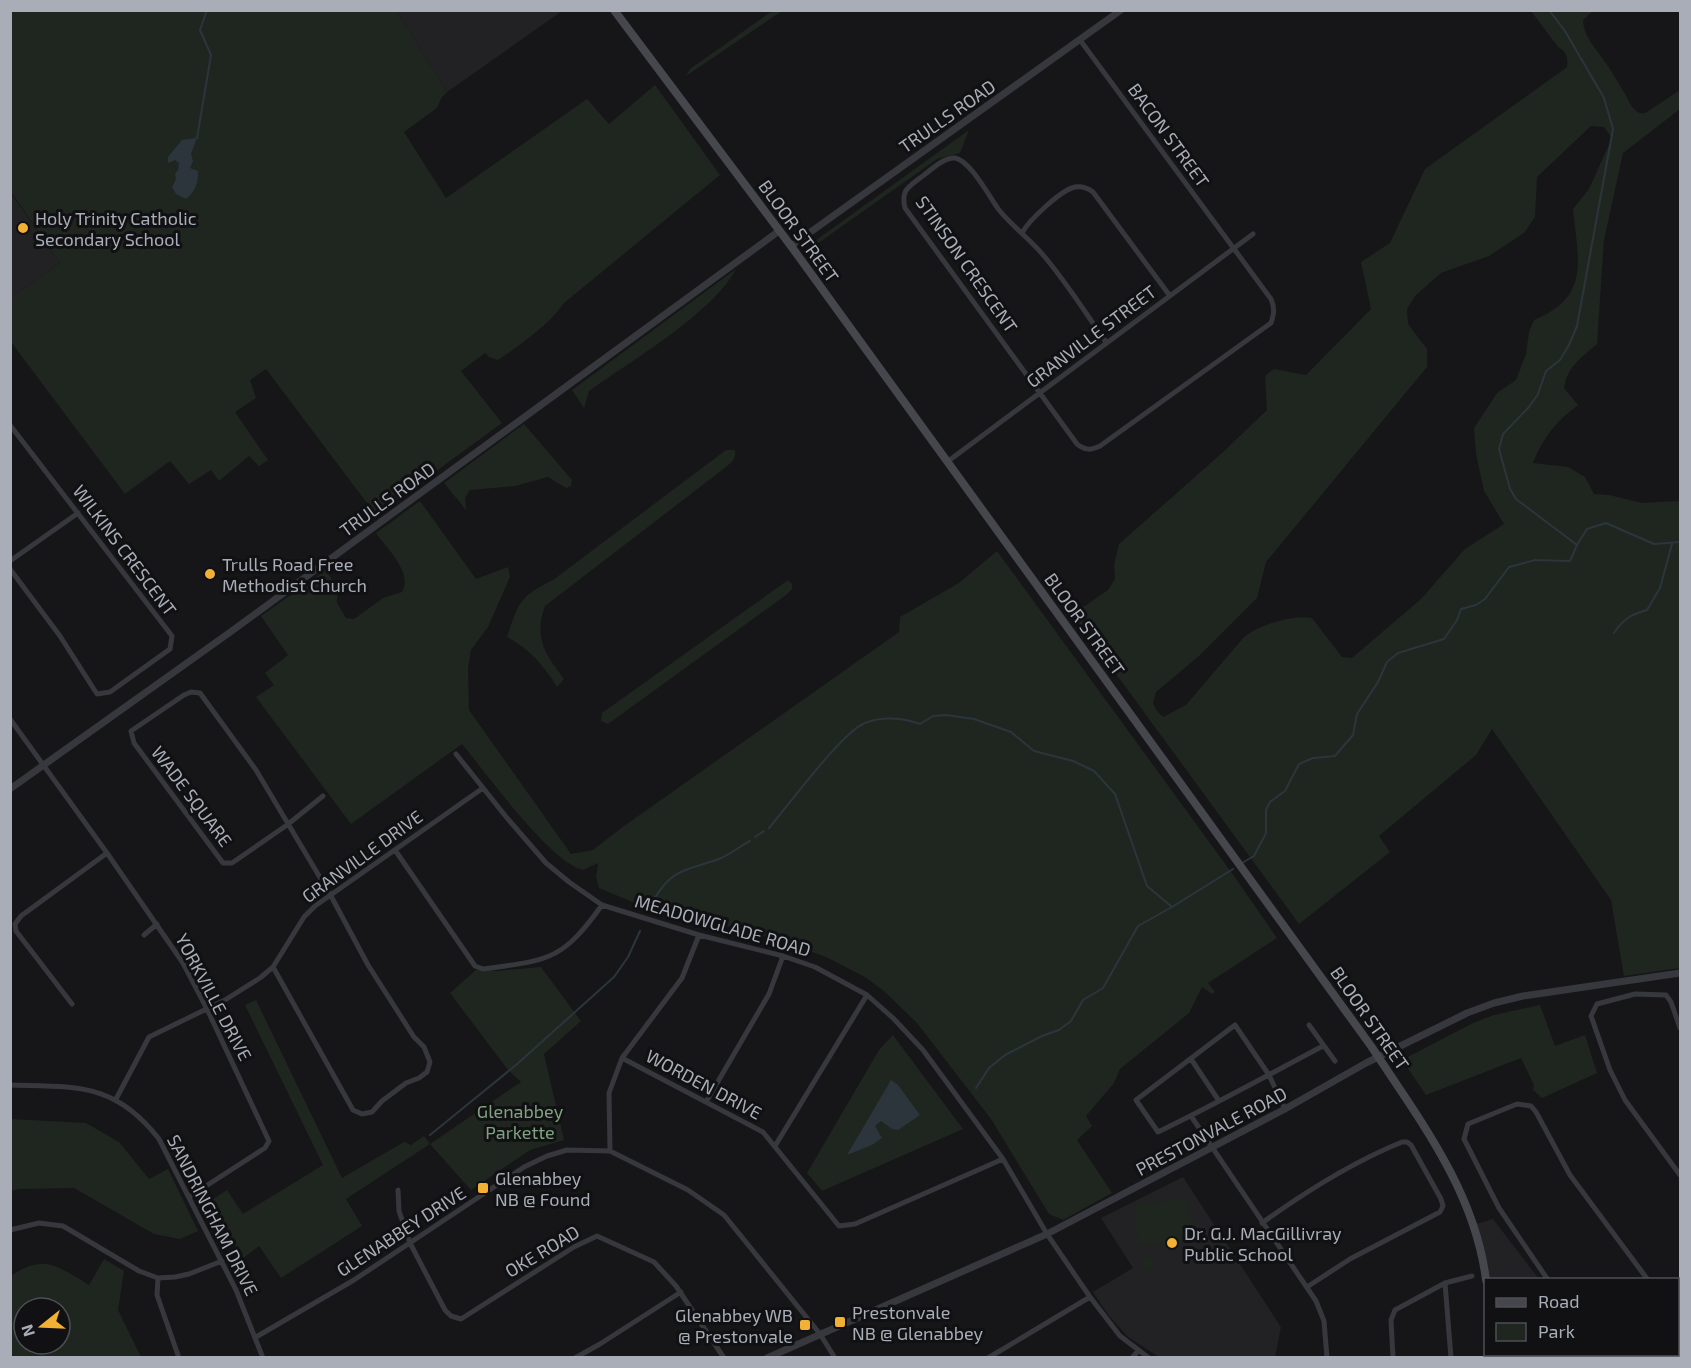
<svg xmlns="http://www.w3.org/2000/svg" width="1691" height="1368" viewBox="0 0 1691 1368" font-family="'Exo 2',sans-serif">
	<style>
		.built { fill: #222225 }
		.green { fill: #1e261f; fill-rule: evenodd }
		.water { fill: #2c353c }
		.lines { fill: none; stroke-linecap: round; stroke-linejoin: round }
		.stream { stroke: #2c353c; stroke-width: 2 }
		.minor { stroke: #37383d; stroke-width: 5 }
		.tertiary { stroke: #37383d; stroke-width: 7 }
		.secondary { stroke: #45474d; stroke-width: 8 }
		.poi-dot { fill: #f2b134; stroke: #111113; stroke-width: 2 }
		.labels { text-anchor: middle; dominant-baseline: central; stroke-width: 6; stroke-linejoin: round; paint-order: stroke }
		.street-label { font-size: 18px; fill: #a8adb8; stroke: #111113 }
		.poi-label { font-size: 18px; fill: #a8adb8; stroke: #111113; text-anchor: start }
		.park-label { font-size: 18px; fill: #7fa381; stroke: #111113 }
	</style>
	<rect width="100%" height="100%" fill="#161618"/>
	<path class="built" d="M397,11H562L447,92Z
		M10,192L60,263L11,298H10Z
		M1183,1177L1281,1327L1275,1357H1159L1128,1337L1109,1316L1093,1292L1133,1268L1101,1218Z
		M1493,1219L1539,1279H1489L1476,1224Z
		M1596,1354L1599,1357L1497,1358V1355Z"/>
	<path class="green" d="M11,11H397L447,92L442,97L437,108L404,132L446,198L587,99L609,124L655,85L720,175L564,303C549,325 520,345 498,360L489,357L485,353L461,371L502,423L376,515L266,369L250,380L256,398L235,412L268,460L259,466L249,456L219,481L211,470L189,484L170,461L125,494L11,342V298L60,263L11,192Z
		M772,11H782L686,76L690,69Z
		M1531,11H1593L1583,20C1584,38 1596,48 1605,62C1615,76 1624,92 1632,107C1637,112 1640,115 1647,112L1680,90V109L1623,153L1604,240L1597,344C1582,357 1567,367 1564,388L1578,405C1556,422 1544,436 1533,463L1568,467L1585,477L1594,494L1609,495L1642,503L1680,501V968L1624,976L1611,900L1492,729L1476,755L1379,836L1390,852L1299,924L1059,596L1073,607L1085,606L1108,590L1115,579L1114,565L1119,544L1222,453L1267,410L1265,376L1274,369L1306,375L1371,309L1361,262L1390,243L1425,169L1567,67C1568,57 1567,52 1558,47ZM1591,126L1604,127L1612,138L1589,189L1573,209C1578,261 1591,296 1534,320L1529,332L1526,354L1516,380L1497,393L1474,428L1476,454L1484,491L1504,524L1465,549L1421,599L1352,658L1342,657L1312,618C1294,614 1258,625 1244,637L1186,705L1163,717L1156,710L1153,703L1156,692L1199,656L1257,598L1266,562L1427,367V349L1408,324L1407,309L1415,296L1441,273L1489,256L1524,233L1535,217L1537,177Z
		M969,130L960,153L937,159L817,244L815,248L808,246Z
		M736,269C713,313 631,361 589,391L584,408L572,390Z
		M524,424L572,480L571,486L566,488L548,477L515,486L470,490L465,498L466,510L444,483Z
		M726,450H735C737,458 731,463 726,467L545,606C533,638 546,655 564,679L557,687C543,665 530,649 507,637C519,602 519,597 553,580Z
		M420,501L476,579L508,567L510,577L488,627L471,650L468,668L469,710L571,854L593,850L624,826L899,632L900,617L959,583L997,551L1234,876L1277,938L1208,983L1215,992L1212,994L1202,987L1189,1013L1120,1069L1114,1083L1086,1116L1092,1126L1077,1140L1112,1193L1063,1220L1049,1214L991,1119L917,1023L885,992L865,977L826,957L793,945L736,928L680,916L630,901L599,888L596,876L598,863L583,870C549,861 487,774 462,744L351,824L256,697L274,685L265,673L288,655L261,616L326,570L337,589V603L346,618L354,619L383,598L402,592C413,572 387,549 376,533Z
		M788,580L792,584V589L786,595L608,724L601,721L602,713Z
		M541,967L581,1021L544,1054L564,1140L530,1150L471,1190L430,1144L346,1199L362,1226L281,1278L259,1246L242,1259L210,1201L227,1190L243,1214L323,1165L245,1005L256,1000L342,1178L404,1142L411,1145L424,1136L430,1144L521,1082L508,1070L450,993L477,969L497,971Z
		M1540,1005L1555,1046L1585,1035L1597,1073L1542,1098L1533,1090L1534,1085L1521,1058L1426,1095L1402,1060L1473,1023L1494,1015Z
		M893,1035L963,1129L822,1191L807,1173L879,1050Z
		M11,1119L86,1123L119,1142L149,1179L168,1169L198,1231L180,1239L154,1234L74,1188L19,1189L11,1191Z
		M1186,1199L1200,1243L1137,1246L1135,1204Z
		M1144,1256L1156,1258L1153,1271L1141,1269Z
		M104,1259L124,1271L118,1310L141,1357H11V1276C18,1270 36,1262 46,1264C60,1266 76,1277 89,1285ZM24,1308H60V1344H24Z"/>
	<path class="water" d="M197,138L191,154L193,161L190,168L198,171C198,183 196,191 186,199L176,194L172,187L176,179L175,174L178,170L179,163L175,160L168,163V157L182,140Z
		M891,1080L898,1085L920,1115L898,1130L892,1129L881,1121L875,1126L882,1138L872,1145L847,1155Z"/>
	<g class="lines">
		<path class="stream" d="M1549,10L1565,31L1604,98L1613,129L1577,326L1569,345L1560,360L1546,371L1538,394L1529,407L1503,434L1499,449L1510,489L1516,499L1577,545
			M197,138L211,55L200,30L207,10
			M1614,633C1623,619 1632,614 1647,610L1660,588L1672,544
			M769,828C787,807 843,731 865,723C883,716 902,718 920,724L933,716L946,715L974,719L1011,732L1034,751L1073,761L1094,771L1115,794L1147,886L1172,907
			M755,837L764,831
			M1242,863L1254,856L1266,833V810L1270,802L1285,791L1299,764L1313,758L1335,756L1353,735L1357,714L1378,682L1387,662L1398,653L1444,639L1457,620L1461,609L1476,605L1485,599L1509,567L1535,560L1570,561L1577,545L1587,529L1606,523L1654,544L1680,542
			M653,901C673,866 688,871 721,858C731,854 740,846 750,841
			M976,1088L989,1068L1005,1055L1042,1036L1059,1030L1071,1021L1083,1000L1103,988L1138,926L1172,907L1233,869
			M430,1135L516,1065L614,977L628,957L640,931"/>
		<path class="minor" d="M1080,40L1271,299C1275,308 1274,314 1271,323L1100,446C1091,450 1086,451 1077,444L905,208C901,191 907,188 920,178C929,172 943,157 955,158C970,160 990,198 999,210C1013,227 1031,240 1044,256C1067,283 1086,314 1106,342
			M1022,233C1029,220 1061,190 1075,187C1082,186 1088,188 1093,192L1170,296
			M10,425L172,636L170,649L110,692L97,694L60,636L10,569
			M947,462L1253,234
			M10,561L78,513
			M10,719L107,853L183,963L207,1009L269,1141L265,1148L189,1197
			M456,754L507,818L546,863L569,882L602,905L699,935L783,956L815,967L867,995L893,1018L923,1050L1003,1159L1047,1234L1090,1297L1120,1336L1149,1358
			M395,850L475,966L483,969C549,960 562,961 602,905
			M144,935L157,924
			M273,967L353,1110L362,1114L372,1112L382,1101L406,1083L419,1078L427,1072L430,1062L424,1047L414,1037L368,965L331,896L256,770L200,693L191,692L184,695L131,731L134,743L223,863H232L287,825L323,796
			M72,1004L16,931L15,924L21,916L107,853
			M1309,1025L1335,1061
			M1680,1028L1671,1002L1666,995L1635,994L1597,1004L1591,1016L1610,1070L1625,1100L1680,1175
			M622,1058L763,1132L839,1226L855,1224L1003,1159
			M1191,1059L1219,1101
			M10,1085C76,1087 115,1082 159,1139L236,1290L263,1358
			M116,1099L149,1037L225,1000L260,978L273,967L304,917L315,906L483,788
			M706,1102L769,994L783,956
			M1285,1109L1269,1075L1235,1025L1136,1100L1158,1132C1214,1105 1268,1075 1323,1046
			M1191,1116L1316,1301L1324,1321L1327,1358
			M775,1146L867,995
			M610,1151L609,1093L622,1058L682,978L699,935
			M398,1190L399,1211L410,1243L445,1310L451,1316L461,1319L574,1247L597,1236L654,1262L676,1286L724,1358
			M1262,1223C1305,1192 1353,1162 1402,1142H1407L1411,1145L1441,1199L1443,1206L1440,1212L1350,1259L1307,1287
			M10,1230L39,1223L63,1226L139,1271L158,1278L175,1277L189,1274L222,1261
			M158,1278L157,1295L179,1358
			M1548,1280L1499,1208L1464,1139L1468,1124L1517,1104L1531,1106L1536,1112L1570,1175L1648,1280
			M1445,1283L1451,1358
			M1678,1319L1680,1323
			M1678,1329L1680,1327
			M256,1337L354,1280L524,1167L547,1156L567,1150L610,1151L688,1190L724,1215L820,1334L835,1358
			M1600,1354L1602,1358
			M575,1358L600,1344L681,1292
			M988,1358L1090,1297
			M1132,1358L1138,1351
			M1393,1358L1391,1320L1395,1310L1445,1283L1472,1276
			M1625,1358L1631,1354"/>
		<path class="tertiary" d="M791,246L1121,10
			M10,789L229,633L779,231
			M767,1358L1047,1234L1285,1109L1366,1063L1467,1013L1494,1003L1523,996L1680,973"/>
		<path class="secondary" d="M614,10L791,246L1371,1046C1419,1119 1475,1191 1486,1280
			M1493,1354V1358"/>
	</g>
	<g class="poi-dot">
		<circle cx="23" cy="228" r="6"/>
		<circle cx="210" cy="574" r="6"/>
		<rect x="477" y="1182" width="12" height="12" rx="3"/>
		<circle cx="1172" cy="1243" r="6"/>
		<rect x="834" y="1316" width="12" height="12" rx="3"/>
		<rect x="799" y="1319" width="12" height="12" rx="3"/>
	</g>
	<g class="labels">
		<g class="street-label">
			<text transform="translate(947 116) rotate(-35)">TRULLS ROAD</text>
			<text transform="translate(1169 135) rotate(54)">BACON STREET</text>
			<text transform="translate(799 231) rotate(54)">BLOOR STREET</text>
			<text transform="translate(967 264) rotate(55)">STINSON CRESCENT</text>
			<text transform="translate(1091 336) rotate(-37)">GRANVILLE STREET</text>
			<text transform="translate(387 499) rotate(-36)">TRULLS ROAD</text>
			<text transform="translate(125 550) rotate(53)">WILKINS CRESCENT</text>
			<text transform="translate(1085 624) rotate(54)">BLOOR STREET</text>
			<text transform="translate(192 796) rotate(53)">WADE SQUARE</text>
			<text transform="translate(362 856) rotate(-36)">GRANVILLE DRIVE</text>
			<text transform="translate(723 925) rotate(16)">MEADOWGLADE ROAD</text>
			<text transform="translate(214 997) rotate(62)">YORKVILLE DRIVE</text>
			<text transform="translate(1370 1018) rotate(55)">BLOOR STREET</text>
			<text transform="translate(704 1084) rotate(28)">WORDEN DRIVE</text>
			<text transform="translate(1211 1131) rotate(-28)">PRESTONVALE ROAD</text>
			<text transform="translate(213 1215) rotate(63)">SANDRINGHAM DRIVE</text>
			<text transform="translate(401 1231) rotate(-33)">GLENABBEY DRIVE</text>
			<text transform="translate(542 1251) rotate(-31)">OKE ROAD</text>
		</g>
		<g class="poi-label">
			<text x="35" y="218">Holy Trinity Catholic<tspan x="35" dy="21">Secondary School</tspan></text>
			<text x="222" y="564">Trulls Road Free<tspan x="222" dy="21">Methodist Church</tspan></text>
			<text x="495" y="1178">Glenabbey<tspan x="495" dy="21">NB @ Found</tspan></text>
			<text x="1184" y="1233">Dr. G.J. MacGillivray<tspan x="1184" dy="21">Public School</tspan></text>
			<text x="852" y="1312">Prestonvale<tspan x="852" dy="21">NB @ Glenabbey</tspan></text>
			<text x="793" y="1315" text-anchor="end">Glenabbey WB<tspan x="793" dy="21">@ Prestonvale</tspan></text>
		</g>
		<g class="park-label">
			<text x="520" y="1111">Glenabbey<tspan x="520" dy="21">Parkette</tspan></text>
		</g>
	</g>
	<rect width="1691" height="1368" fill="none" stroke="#a8adb8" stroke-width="24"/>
	<rect x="1484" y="1278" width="195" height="78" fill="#111113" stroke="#4d4f55" stroke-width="1.5"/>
	<rect x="1496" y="1298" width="30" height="9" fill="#45474d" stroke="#4d4f55" stroke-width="1.5"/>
	<text x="1538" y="1308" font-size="18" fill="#a8adb8">Road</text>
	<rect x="1496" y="1323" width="30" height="18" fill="#1e261f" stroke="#4d4f55" stroke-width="1.5"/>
	<text x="1538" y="1338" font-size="18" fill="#a8adb8">Park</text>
	<g transform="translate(42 1326) rotate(252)"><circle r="28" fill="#111113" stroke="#4d4f55" stroke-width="1.5"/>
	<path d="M0-4.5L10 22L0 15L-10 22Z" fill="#f2b134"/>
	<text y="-9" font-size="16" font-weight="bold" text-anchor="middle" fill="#a8adb8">N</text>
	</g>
</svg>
